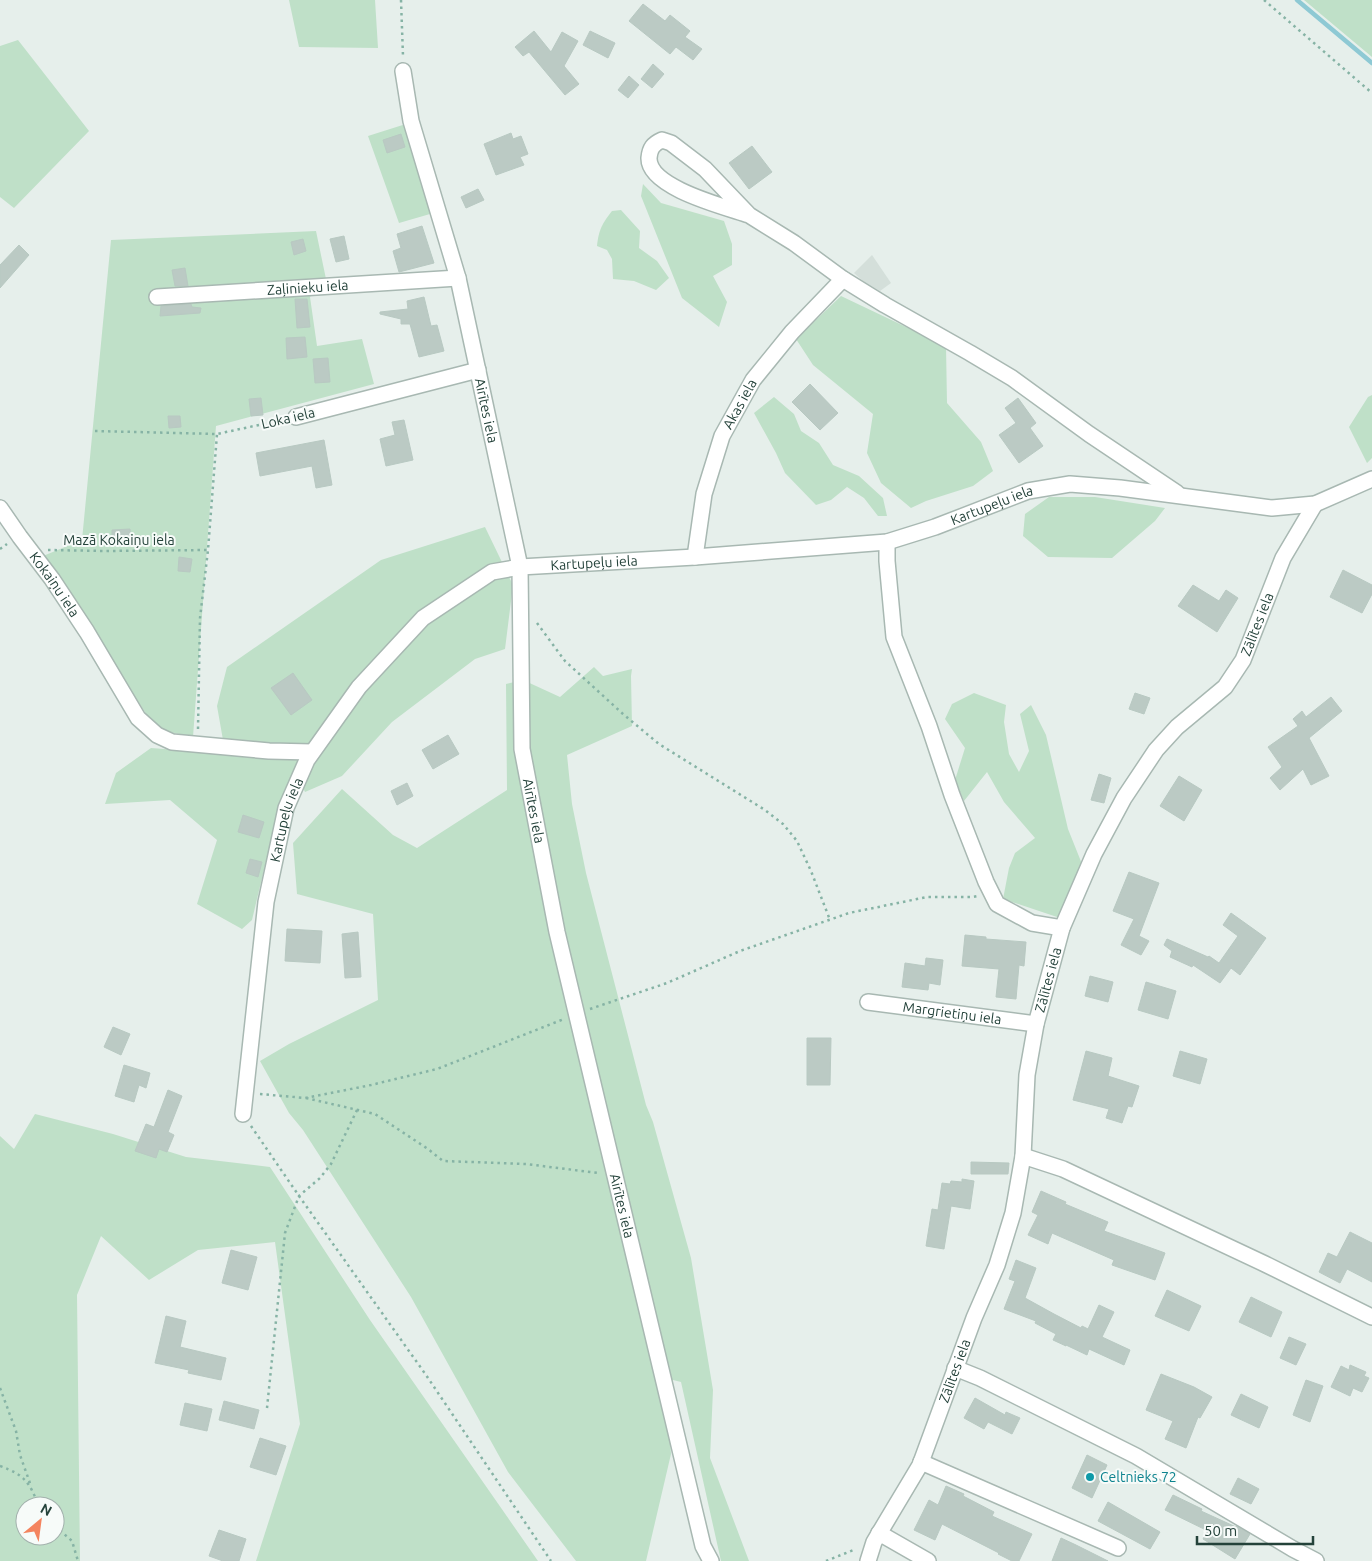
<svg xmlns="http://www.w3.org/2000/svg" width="1372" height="1561" viewBox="0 0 1372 1561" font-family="Ubuntu,sans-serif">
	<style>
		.built { fill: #d4dfda }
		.green { fill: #bfe0c8; fill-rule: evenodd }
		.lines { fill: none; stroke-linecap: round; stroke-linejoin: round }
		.stream { stroke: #8ec9d4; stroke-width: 4.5 }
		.building { fill: #bbcac4; stroke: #b8c9c2 }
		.street-casing { stroke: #a8b8b2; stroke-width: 18 }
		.path { stroke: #86b3a5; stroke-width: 2.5; stroke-dasharray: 2.5 4; stroke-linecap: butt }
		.street { stroke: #fff; stroke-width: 15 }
		.culture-dot { fill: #0f9aa8; stroke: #f7fbf9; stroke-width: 2 }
		.labels { text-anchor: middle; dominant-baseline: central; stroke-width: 4; stroke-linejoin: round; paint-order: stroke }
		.street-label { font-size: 14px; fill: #24423a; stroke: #f7fbf9 }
		.culture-label { font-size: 14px; fill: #0d838f; stroke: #f7fbf9; text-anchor: start }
	</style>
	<rect width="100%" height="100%" fill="#e6efeb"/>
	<path class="built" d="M872,255L891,283L880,291L863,281L854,273Z"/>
	<path class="green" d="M289,0H375L378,48L299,47Z
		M1304,0H1372V57Z
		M18,40L89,131L14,208L0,197V46Z
		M409,123L430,214L399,223L368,136Z
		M643,184L661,203L724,221L732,244V265L713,276L727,302L719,327L682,298L641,196Z
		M621,210L640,231L639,248L657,261L669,278L656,290L634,281L613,279L612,259L607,250L597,246C599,229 602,224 612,211Z
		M316,231L326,279L310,297L317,346L362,339L374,384L216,426L193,737L156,729L43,556L82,540L111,240Z
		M841,296L946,346L947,403L981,442L993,471L973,486L926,501L911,508L881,483L867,453L873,414L813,365L796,339Z
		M1372,395V458L1367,463L1349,427L1368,397Z
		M774,397L794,414L801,431L819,443L833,465L859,476L883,498L887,516H878L864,498L847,487L831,500L816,505L785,473L776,453L754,413Z
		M1049,497H1095L1165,508L1155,521L1112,558L1048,557L1023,536L1025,514Z
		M485,527L513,585L505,649L475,659L392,722L342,776L305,792L295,771L278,811L252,920L242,929L197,904L217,840L170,800L105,804L116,773L151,748L288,758L223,740L217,706L227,667L381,560Z
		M594,667L603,676L632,669L631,676L632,726L567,755L572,804L586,873L646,1105L653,1122L691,1258L713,1390L710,1458L749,1561H721L681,1382L665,1378L671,1454L646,1561H576L508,1472L411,1297L303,1130L289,1113L260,1061L289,1044L378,1000L373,914L297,894L293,843L342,789L393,835L417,848L507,790L506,684L523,680L560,697Z
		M974,693L1006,705L1004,722L1009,754L1019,772L1029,751L1020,714L1031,705L1046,735L1068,829L1082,864L1060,918L1003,899L1009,868L1015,853L1035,838L1004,802L987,772L964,801L955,780L965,748L945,719L952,704Z
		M35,1114L113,1134L186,1157L270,1167L370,1320L538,1561H256L300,1424L275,1242L198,1250L149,1280L101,1236L77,1295L80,1561H0V1136L14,1149ZM25,1506H55V1536H25Z"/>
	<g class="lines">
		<path class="stream" d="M1297,0L1372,63"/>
	</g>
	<path class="building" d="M643,4L665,21L670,15L690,31L685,37L702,49L693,60L676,47L670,54L629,21Z
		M534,31L551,52L562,32L578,41L564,66L579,84L565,95L529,52L523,56L515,47Z
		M590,31L615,43L608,58L583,45Z
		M653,64L664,74L652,88L641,79Z
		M629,76L639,85L628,98L618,90Z
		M511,133L513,139L521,136L528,154L520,157L524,165L496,175L484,144Z
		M401,134L405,147L387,153L383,140Z
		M752,146L772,172L749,189L729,163Z
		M478,189L484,200L466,208L461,197Z
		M422,226L434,263L399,272L393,251L401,248L397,234Z
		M344,236L349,259L336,262L330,239Z
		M303,239L306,251L294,255L291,242Z
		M19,245L29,255L0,288V265Z
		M185,268L188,286H175L172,270Z
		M424,297L431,326L437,325L444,351L419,357L410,324H401V319L380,314V312L408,309L407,301Z
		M295,299H307L310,327L297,328Z
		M191,304L192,307L201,308L200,313L160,316L161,306Z
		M305,337L307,357L287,359L286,338Z
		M328,358L330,382L315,383L313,359Z
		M810,384L838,413L820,430L792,402Z
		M261,398L263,415L251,416L249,399Z
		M1018,398L1036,423L1030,428L1043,446L1019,463L999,435L1016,423L1005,408Z
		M168,416H180L181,427L169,428Z
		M404,420L413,460L386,466L380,439L395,435L392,422Z
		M324,440L332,485L316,488L312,466L260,476L256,453Z
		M130,529L131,542L112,544V530Z
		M179,557L192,559L190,572L178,571Z
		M1343,570L1372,585V594L1362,613L1330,597Z
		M1193,585L1219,601L1226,590L1238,598L1217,632L1178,606Z
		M293,673L312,700L291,715L271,688Z
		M1135,693L1150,698L1144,714L1129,709Z
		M1331,697L1342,711L1309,738L1329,776L1311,785L1303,769L1280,790L1270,778L1282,767L1268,747L1298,726L1293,719L1302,711L1306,717Z
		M448,735L459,754L433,769L422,750Z
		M1099,774L1111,778L1104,803L1091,800Z
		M1179,776L1202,790L1184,821L1160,806Z
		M407,783L413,796L397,805L391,791Z
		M243,815L264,822L259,838L238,832Z
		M250,859L262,862L258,877L246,873Z
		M1129,872L1159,883L1139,936L1149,941L1141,955L1121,945L1134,919L1113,911Z
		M1231,913L1266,938L1240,975L1231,968L1220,983L1193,965L1192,967L1170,957L1172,951L1164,945L1167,939L1208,957L1209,956L1219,963L1238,936L1223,925Z
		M287,929L322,931L320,963L285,961Z
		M358,932L361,977L345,978L342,934Z
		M965,935L986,937V939L1026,942L1024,966L1019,965L1016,999L996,997L999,969L962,966Z
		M926,958L943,960L940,985L929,983L928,990L902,987L905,963L925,966Z
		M1090,976L1113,982L1108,1002L1085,996Z
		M1146,982L1176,991L1168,1019L1138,1010Z
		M113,1027L130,1034L121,1055L104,1047Z
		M807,1038H831L830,1085H807Z
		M1086,1051L1112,1058L1108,1076L1139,1086L1132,1107L1128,1106L1122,1123L1106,1118L1109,1109L1073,1100Z
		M1180,1051L1207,1059L1200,1084L1173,1076Z
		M124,1065L150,1073L146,1088L139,1085L134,1102L115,1096Z
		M168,1090L182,1096L168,1132L174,1135L167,1152L159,1149L156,1158L135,1151L146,1124L154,1127Z
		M971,1162L1009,1163L1008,1174H971Z
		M962,1179L974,1181L970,1209L951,1206L944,1249L926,1246L932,1209L938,1210L942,1183L950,1184L951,1181L962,1182Z
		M1041,1191L1066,1202L1065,1204L1108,1222L1104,1231L1165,1253L1155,1280L1112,1265L1114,1260L1052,1233L1048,1244L1028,1235L1038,1215L1032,1212Z
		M1350,1232L1372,1243V1282L1347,1269L1340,1283L1319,1272L1328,1253L1337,1257Z
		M231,1250L257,1257L248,1290L222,1283Z
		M1016,1260L1036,1268L1025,1298L1054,1314L1081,1328L1082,1326L1088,1329L1099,1305L1114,1312L1102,1337L1130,1350L1124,1365L1089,1349L1087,1355L1066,1345V1346L1053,1340L1056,1334L1035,1323L1036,1321L1004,1309L1015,1281L1009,1279Z
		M1167,1290L1201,1306L1189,1331L1155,1316Z
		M1251,1297L1282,1312L1271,1337L1239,1322Z
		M166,1316L186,1321L180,1347L226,1358L221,1380L188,1373L189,1370L155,1363Z
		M1289,1337L1306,1344L1296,1365L1280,1358Z
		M1350,1365L1366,1372L1364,1376L1369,1378L1362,1392L1353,1388L1350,1396L1331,1387L1341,1366L1349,1370Z
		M1161,1374L1194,1387L1212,1397L1200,1418L1198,1417L1186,1448L1165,1439L1173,1421L1146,1410Z
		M1306,1380L1323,1386L1310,1422L1293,1415Z
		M1241,1394L1268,1407L1259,1428L1231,1415Z
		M975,1398L1005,1415L1006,1412L1020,1418L1012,1434L988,1422L984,1429L964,1418Z
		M224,1401L259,1410L254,1429L219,1420Z
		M185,1403L212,1409L207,1431L180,1425Z
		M260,1438L286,1446L276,1475L250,1467Z
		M1087,1455L1107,1465L1092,1498L1072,1488Z
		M1238,1478L1259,1489L1251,1504L1230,1494Z
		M946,1486L964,1494L963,1496L994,1512L992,1516L1032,1534L1019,1561H1012L998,1554L999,1553L942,1524L935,1540L914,1530L929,1500L938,1505Z
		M1173,1495L1202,1509L1201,1511L1236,1527V1526L1250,1534L1235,1559L1203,1539L1208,1531L1165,1510Z
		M1108,1502L1160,1532L1150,1549L1098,1521Z
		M219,1530L246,1539L239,1561H223L209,1556Z
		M1061,1538L1076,1545L1108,1561H1052Z"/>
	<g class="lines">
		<defs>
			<g id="street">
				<path id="s1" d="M403,71L411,121L458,278L520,567L522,749L557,932L703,1546L711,1561"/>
				<path d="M749,215C726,207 648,188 649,158C650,148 653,144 662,140L671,143L705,169L749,215L794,243L843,279L885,305L970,353L1012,378L1089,434L1177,493"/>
				<path id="s2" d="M157,297L458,278"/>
				<path d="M296,417L478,370"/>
				<path id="s3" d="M0,508L20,537L52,579L87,632L138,718L157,735L172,742L269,751L312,752"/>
				<path d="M887,542V561L894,637L929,726L952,795L986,882L997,904L1032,923L1062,928"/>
				<path id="s4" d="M695,557L704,494L722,436L753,380L792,332L843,279"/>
				<path id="s5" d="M868,1002L1036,1024"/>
				<path id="s6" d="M243,1114L266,902L286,808L307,760L359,687L423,618L492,572L520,567L695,557L887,542L935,527L1028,491L1070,484L1120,488L1272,508L1315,504L1372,479"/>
				<path d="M1023,1156L1063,1169L1265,1264L1372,1317"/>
				<path d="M955,1368L980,1378L1136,1456L1293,1549L1316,1561"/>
				<path d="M921,1462L1118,1548"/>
				<path d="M879,1533L928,1561"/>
				<path id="s7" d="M868,1561L874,1542L920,1465L974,1318L997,1265L1013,1213L1023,1156L1027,1075L1036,1024L1062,928L1094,854L1124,798L1156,750L1177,727L1225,687L1243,660L1283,558L1315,504"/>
			</g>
		</defs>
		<use href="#street" class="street-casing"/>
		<path class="path" d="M401,0L403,56
			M1264,0L1372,93
			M95,431L217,434L282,420
			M0,549L7,544
			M48,550L105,551L208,550
			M537,623L565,661L623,714L659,744L765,810L783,824L797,841L811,871L830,920
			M198,729L200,618L208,550L217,434
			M590,1009L667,983L740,951L849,913L927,897H973L978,896
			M260,1094L305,1098L371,1085L437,1069L564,1019
			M306,1098L375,1114L428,1149L443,1161L526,1164L598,1173
			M251,1126L299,1196L426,1375L551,1561
			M0,1388L16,1431L20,1455L31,1486
			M267,1408L285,1233L299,1196L320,1178L331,1164L357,1110
			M0,1466C25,1475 29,1482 39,1506
			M55,1526L72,1541L78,1561
			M826,1561L856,1549"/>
		<use href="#street" class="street"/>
	</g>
	<circle class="culture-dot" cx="1090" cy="1477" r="5"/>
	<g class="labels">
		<g class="street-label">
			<text stroke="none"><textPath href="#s2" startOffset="151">Zaļinieku iela</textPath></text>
			<text stroke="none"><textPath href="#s4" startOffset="161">Akas iela</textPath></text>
			<text stroke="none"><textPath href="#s1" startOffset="350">Airītes iela</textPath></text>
			<text transform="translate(288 418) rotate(-13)">Loka iela</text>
			<text stroke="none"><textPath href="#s6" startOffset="1136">Kartupeļu iela</textPath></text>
			<text x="119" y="540">Mazā Kokaiņu iela</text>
			<text stroke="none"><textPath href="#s6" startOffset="731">Kartupeļu iela</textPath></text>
			<text stroke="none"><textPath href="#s3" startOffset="94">Kokaiņu iela</textPath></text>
			<text stroke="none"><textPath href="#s7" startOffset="1035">Zālītes iela</textPath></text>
			<text stroke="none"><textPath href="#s1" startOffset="755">Airītes iela</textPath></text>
			<text stroke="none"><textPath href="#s6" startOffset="298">Kartupeļu iela</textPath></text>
			<text stroke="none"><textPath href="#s7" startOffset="615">Zālītes iela</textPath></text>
			<text stroke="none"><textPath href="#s5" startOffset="85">Margrietiņu iela</textPath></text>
			<text stroke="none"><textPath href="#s1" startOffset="1160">Airītes iela</textPath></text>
			<text stroke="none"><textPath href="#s7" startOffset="210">Zālītes iela</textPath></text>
		</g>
		<g class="culture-label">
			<text x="1100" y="1477">Celtnieks 72</text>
		</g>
	</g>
	<g transform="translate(40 1521) rotate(29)"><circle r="24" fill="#f7fbf9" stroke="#a3b1ad"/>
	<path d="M0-4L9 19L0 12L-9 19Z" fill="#f4845f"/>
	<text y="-8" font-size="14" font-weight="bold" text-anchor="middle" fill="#24423a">N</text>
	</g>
	<path d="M1197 1536v8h116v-8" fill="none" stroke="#24423a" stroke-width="2.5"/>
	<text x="1204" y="1536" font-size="15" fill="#24423a" stroke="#f7fbf9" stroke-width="4" paint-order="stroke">50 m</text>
</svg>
